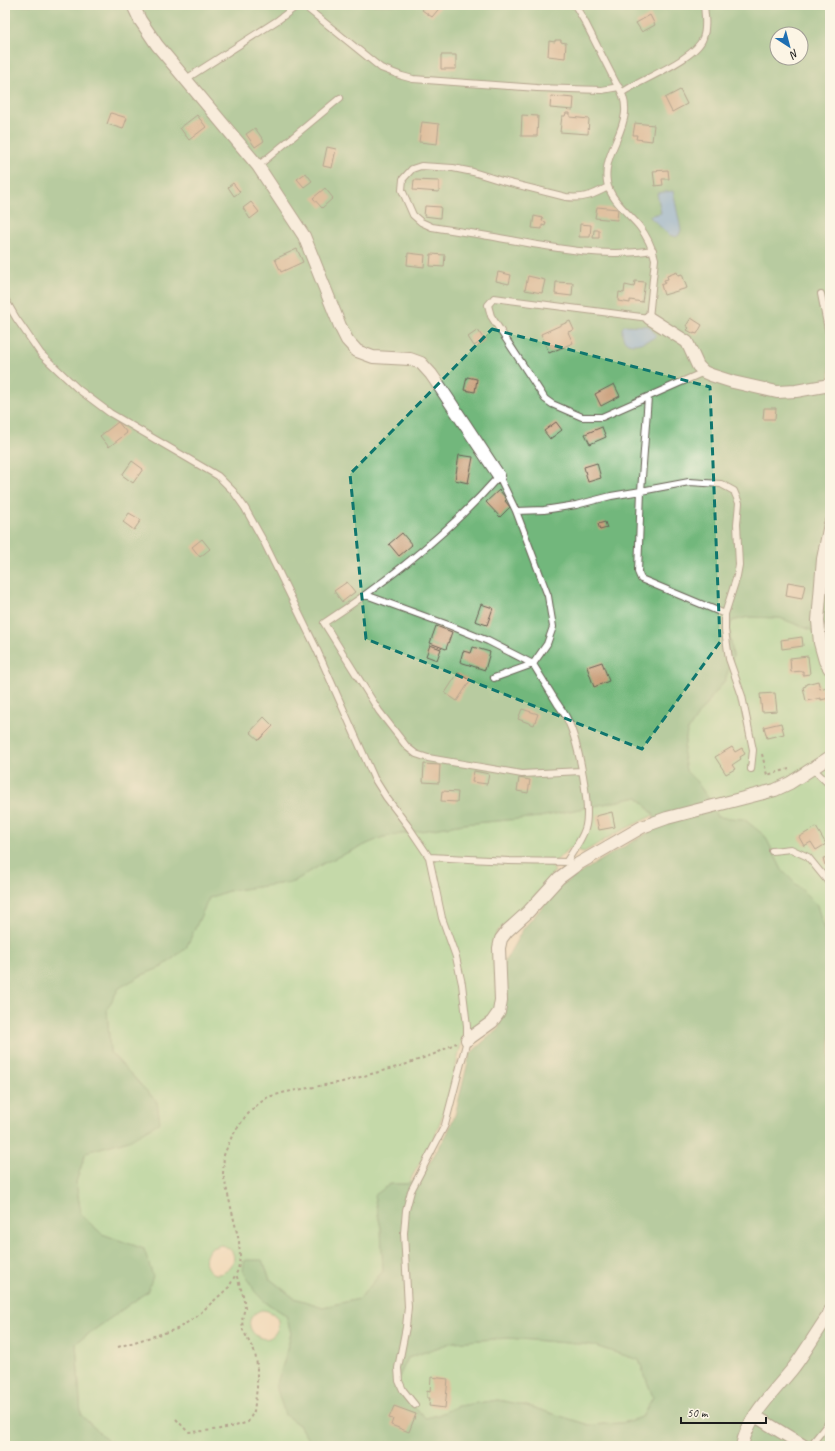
<svg xmlns="http://www.w3.org/2000/svg" width="835" height="1451" viewBox="0 0 835 1451" font-family="Caveat,sans-serif">
	<style>
		.green { fill: #8ed691; stroke: #557956; fill-rule: evenodd }
		.forest { fill: #72b77b; stroke: #476a4c; fill-rule: evenodd }
		.water { fill: #71aae0; stroke: #46637e }
		.building { fill: #c99f7b }
		.lines { fill: none; stroke-linecap: round; stroke-linejoin: round }
		.lane-casing { stroke: #675f54; stroke-width: 8 }
		.street-casing { stroke: #675f54; stroke-width: 14 }
		.path { stroke: #675f54; stroke-width: 2; stroke-dasharray: 3 3; stroke-linecap: butt }
		.lane { stroke: #fff; stroke-width: 6 }
		.street { stroke: #fff; stroke-width: 12 }
		.marked { fill: none; stroke: #0f766e; stroke-width: 3; stroke-dasharray: 8 5; stroke-linejoin: round }
	</style>
	<rect width="100%" height="100%" fill="#fcf5e5"/>
	<filter id="ink" filterUnits="userSpaceOnUse"><feTurbulence type="fractalNoise" baseFrequency=".025" numOctaves="2"/><feDisplacementMap in="SourceGraphic" scale="8" xChannelSelector="R" yChannelSelector="G"/><feConvolveMatrix kernelMatrix="1 2 1 2 8 2 1 2 1" color-interpolation-filters="sRGB"/></filter>
	<filter id="wash" filterUnits="userSpaceOnUse"><feTurbulence type="fractalNoise" baseFrequency=".012" numOctaves="4" result="noise"/><feDisplacementMap in="SourceGraphic" scale="16" xChannelSelector="R" yChannelSelector="G"/><feGaussianBlur stdDeviation="0.9" result="paint"/><feColorMatrix in="noise" values="0 0 0 0 0 0 0 0 0 0 0 0 0 0 0 0 0 1.4 0 .05"/><feComposite in="paint" operator="in"/></filter>
	<g filter="url(#wash)">
		<rect width="100%" height="100%" fill="#f3dcbd"/>
		<path class="green" d="M748,617L780,618L811,630L822,640L830,662V945L826,937L817,905L782,870L765,836L744,820L717,817L708,798L696,781L686,771L683,754L687,732L698,715L725,680L733,656L729,630L732,621Z
			M638,797L654,815L615,834L584,852L569,848L551,866L555,871L533,899L497,932L492,946L498,998L495,1012L490,1019L463,1036L448,1100L435,1136L408,1184H390L374,1196L381,1228L383,1271L359,1299L323,1307L294,1298L270,1279L262,1260L265,1302L286,1315L291,1333L285,1358V1415L299,1425L312,1446H142L109,1442L81,1415L76,1343L148,1291L144,1249L102,1234L81,1215L76,1182L86,1152L129,1140L157,1102L110,1052L107,1009L119,988L142,975L162,967L186,948L209,898L228,891L293,882L324,863L383,837L464,824L540,817ZM221,1245C253,1254 216,1291 206,1265C204,1258 207,1252 211,1248ZM261,1310C272,1310 282,1318 277,1330C266,1354 232,1322 261,1310Z
			M508,1338L592,1345L639,1360L653,1397L642,1417L622,1423L589,1425L531,1407L498,1400L458,1406L438,1415L426,1418L407,1401L396,1383L408,1358L453,1342Z"/>
		<path class="forest" d="M5,5H830V662L822,640L811,630L780,618L748,617L732,621L729,630L733,656L725,680L698,715L687,732L683,754L686,771L696,781L708,798L717,817L744,819L765,836L782,870L817,905L826,937L830,945V1055L829,1068L830,1070V1446H312L299,1425L285,1415L276,1386L285,1358L291,1333L286,1315L265,1302L255,1292L243,1270L245,1260H262L270,1279L294,1298L323,1307L359,1299L383,1271L381,1228L374,1196L390,1184H408L423,1173L447,1134L455,1115L470,1054L499,1027L504,963L523,929L561,885L611,854L654,829V815L638,797L540,817L464,824L383,837L324,863L293,882L228,891L209,898L186,948L162,967L142,975L119,988L107,1009L110,1052L157,1102L160,1122L129,1140L86,1152L76,1182L81,1215L102,1234L144,1249L153,1276L148,1291L76,1343L81,1415L109,1442L142,1446H5ZM777,34H801V58H777ZM508,1338L592,1345L639,1360L653,1397L642,1417L622,1423L589,1425L531,1407L498,1400L458,1406L438,1415L426,1418L407,1401L396,1383L408,1358L453,1342Z"/>
		<path class="water" d="M673,191L681,230L679,235L676,237L669,235L649,216L661,213L657,193Z
			M625,325L649,326L656,335L654,338C640,344 621,351 622,328Z"/>
		<g id="blocks">
			<path class="building" d="M426,5H442L432,17L422,10Z
				M650,15L655,25L642,32L636,23Z
				M555,40H561V42L566,43L565,58L548,56L549,41L555,42Z
				M441,55H456V69H441Z
				M680,90L687,104L672,112L665,98Z
				M551,96L574,98L573,110L550,108Z
				M111,113L127,118L123,129L107,124Z
				M566,113H570V117L589,119L588,134L560,132L562,116H565Z
				M197,115L206,127L189,140L180,128Z
				M522,115L538,116L537,136H521Z
				M422,122L439,124L437,144L419,142Z
				M635,123L654,125L652,141L636,139L637,135H633Z
				M255,128L264,141L255,147L246,134Z
				M327,147L336,149L332,168L323,166Z
				M668,170L669,179H662L663,185L655,186L653,171Z
				M306,173L312,181L304,187L297,179Z
				M414,180L439,181V192L413,190Z
				M233,183L240,192L234,196L228,187Z
				M325,188L333,198L322,208L313,198Z
				M251,202L259,212L250,219L243,208Z
				M425,206L441,207L440,218L424,216Z
				M597,207L618,209L617,220L595,218Z
				M534,216L543,218L542,221L546,222L545,226L542,225V229L532,228Z
				M580,224L591,225L590,237H579Z
				M594,230H599V238H593Z
				M297,249L303,262L281,272L275,259Z
				M408,253L425,255L424,267L407,265Z
				M431,254L445,255L444,267L430,266Z
				M498,272L511,275L509,284L496,281Z
				M677,272L678,275L682,274L687,288L664,295L661,285L665,283L664,280L668,279L667,276Z
				M528,276L545,280L542,293L525,290Z
				M635,281L645,282L642,302L630,300V303L618,301L619,292L624,293L625,285L634,287Z
				M556,282L573,283L572,296L555,294Z
				M691,318L702,325L697,334L694,333V334L687,330L689,328L686,326Z
				M570,321L574,330L568,332L573,343L549,353L541,334Z
				M478,330L484,340L474,346L468,337Z
				M467,377L477,379L475,392L464,390Z
				M614,384L620,396L601,406L595,394Z
				M764,408H776L775,419H763Z
				M118,422L127,433L109,447L100,436Z
				M556,422L562,430L550,439L544,431Z
				M602,427L606,437L590,444L585,434Z
				M459,455L473,457L468,483L455,480Z
				M132,461L143,469L133,483L122,475Z
				M597,463L601,478L588,482L584,467Z
				M499,490L507,499L505,501L510,507L500,517L486,502Z
				M129,513L141,520L134,530L123,522Z
				M605,522L607,528L600,530L598,524Z
				M402,533L412,545L399,556L389,544Z
				M202,539L210,549L200,557L192,547Z
				M347,582L355,592L342,602L334,591Z
				M788,582L805,585L802,599L786,596Z
				M481,604L493,608L487,625L475,621Z
				M436,626L452,632L446,649L430,643Z
				M802,637L803,646L782,649L781,640Z
				M430,645L441,649L437,660L426,656Z
				M473,647L490,652L485,670L460,662L463,651L471,653Z
				M808,656L810,674L803,675V671L791,672L790,658Z
				M602,662L609,681L594,687L587,667Z
				M458,673L470,681L457,701L445,693Z
				M818,681L820,689L827,687L829,698L821,700V698L806,701L803,687L806,686V684Z
				M775,693L777,711L762,712L760,694Z
				M522,709L538,714L534,725L518,719Z
				M264,717L273,726L259,740L250,732Z
				M781,723L784,734L767,738L764,727Z
				M732,747L735,752L742,748L745,754L740,757L741,759L732,765L735,769L726,774L715,757Z
				M424,764L440,765L439,783L423,782Z
				M474,771L489,774L487,784L472,782Z
				M519,778L530,780L528,793L517,791Z
				M442,791L458,792L457,802L441,801Z
				M612,812L615,827L599,830L596,816Z
				M816,827L826,844L816,850L811,842L804,846L799,837Z
				M830,853V864L825,865L823,858L829,857L828,854Z
				M830,916V930L827,931L824,917Z
				M431,1377L448,1379L445,1408L429,1406L430,1398H427V1391L430,1392Z
				M394,1406L416,1414L409,1432L391,1425L393,1419L389,1418Z"/>
		</g>
	</g>
	<g filter="url(#ink)">
		<use href="#blocks" fill-opacity="0" stroke="#675f54" stroke-width="1"/>
		<g class="lines">
			<defs>
				<path id="lane" d="M303,5L381,68L402,76L413,79L537,88L602,90L619,87
					M575,5L586,24L616,83C643,120 601,147 607,182C609,198 629,214 639,226C647,236 652,247 655,259L649,318L494,298L488,305L491,316L545,399L552,404L582,417H602L704,372
					M186,79L278,20L298,5
					M623,92C642,79 696,59 703,38C707,28 705,16 704,5
					M258,166L340,98
					M608,187C593,195 584,199 566,197L502,181L473,172L453,168L421,166L412,169L403,179L402,190L413,215L421,222L432,227C456,231 480,234 505,239C554,248 603,258 653,250
					M821,294L830,339
					M5,299L16,318L41,354L78,389L110,413L218,476L233,491L245,508L264,542L317,650L374,778L386,797L408,826L429,857L442,918L456,957L462,984L467,1026V1040L445,1125L411,1191L406,1210L404,1233L408,1307L406,1327L398,1368L399,1381L403,1390L415,1405
					M516,511L544,510L576,505L611,496L641,491L648,397
					M366,595L451,626L488,641L533,664
					M725,614L641,579L638,572L641,491L689,482L721,484L734,491L739,503L737,524L739,565L737,576L725,614V630L729,659L742,696L753,750L751,769
					M494,678L533,664
					M812,768L830,785
					M772,851L791,849L808,857L830,884
					M429,857L509,861L570,862
					M567,861C573,851 581,841 585,829C592,808 578,742 568,721C566,715 561,709 557,703C549,690 541,677 533,664L547,644L553,627L548,596L516,511L499,476C448,534 388,581 324,623L379,711L407,747L416,754L428,758L522,774L581,771
					M810,1446L830,1421"/>
				<path id="street" d="M133,5L140,20L157,45L258,166L304,236L340,326L347,340L357,351L373,357L410,359L421,363L431,374L440,387L499,476
					M649,318L687,342L698,366L704,372L711,375L733,382L777,392L796,391L830,385
					M830,524L823,559L818,621L820,643L825,661L830,669
					M467,1040L492,1022L499,1012L501,1000L499,948L501,939L507,931L528,912L559,878L578,864L642,827L667,818L775,790L790,783L830,757
					M755,1416L804,1446
					M742,1446C748,1415 775,1391 794,1367C806,1351 816,1333 828,1316L830,1311"/>
			</defs>
			<use href="#lane" class="lane-casing"/>
			<use href="#street" class="street-casing"/>
			<path class="path" d="M762,754L767,775L789,769
				M118,1347L177,1329L196,1317L229,1287L238,1270L240,1257L239,1241L223,1174L224,1155L232,1136L245,1117L257,1105L268,1097L286,1092L342,1082L404,1065L437,1053L456,1043
				M176,1419L188,1432C209,1431 228,1429 248,1422L254,1411L257,1388V1365L255,1353L243,1330L242,1320L245,1307L243,1295L236,1274"/>
			<use href="#lane" class="lane"/>
			<use href="#street" class="street"/>
		</g>
	</g>
	<path d="M0 0H835V1451H0ZM492,329L710,387L720,642L642,749L366,639L350,474Z" fill="#f3dcbd" fill-opacity=".55" fill-rule="evenodd"/>
	<path class="marked" d="M492,329L710,387L720,642L642,749L366,639L350,474Z"/>
	<rect width="835" height="1451" fill="none" stroke="#fcf5e5" stroke-width="20"/>
	<g transform="translate(789 46) rotate(144)"><circle r="19" fill="#fcf5e5" stroke="#a29e95"/>
	<path d="M0-3L7 15L0 10L-7 15Z" fill="#1f6fb2"/>
	<text y="-6" font-size="11" font-weight="bold" text-anchor="middle" fill="#1c1c1c">N</text>
	</g>
	<path d="M681 1417v6h85v-6" fill="none" stroke="#1c1c1c" stroke-width="2"/>
	<text x="687" y="1417" font-size="12" fill="#1c1c1c" stroke="#fcf5e5" stroke-width="3" paint-order="stroke">50 m</text>
</svg>
